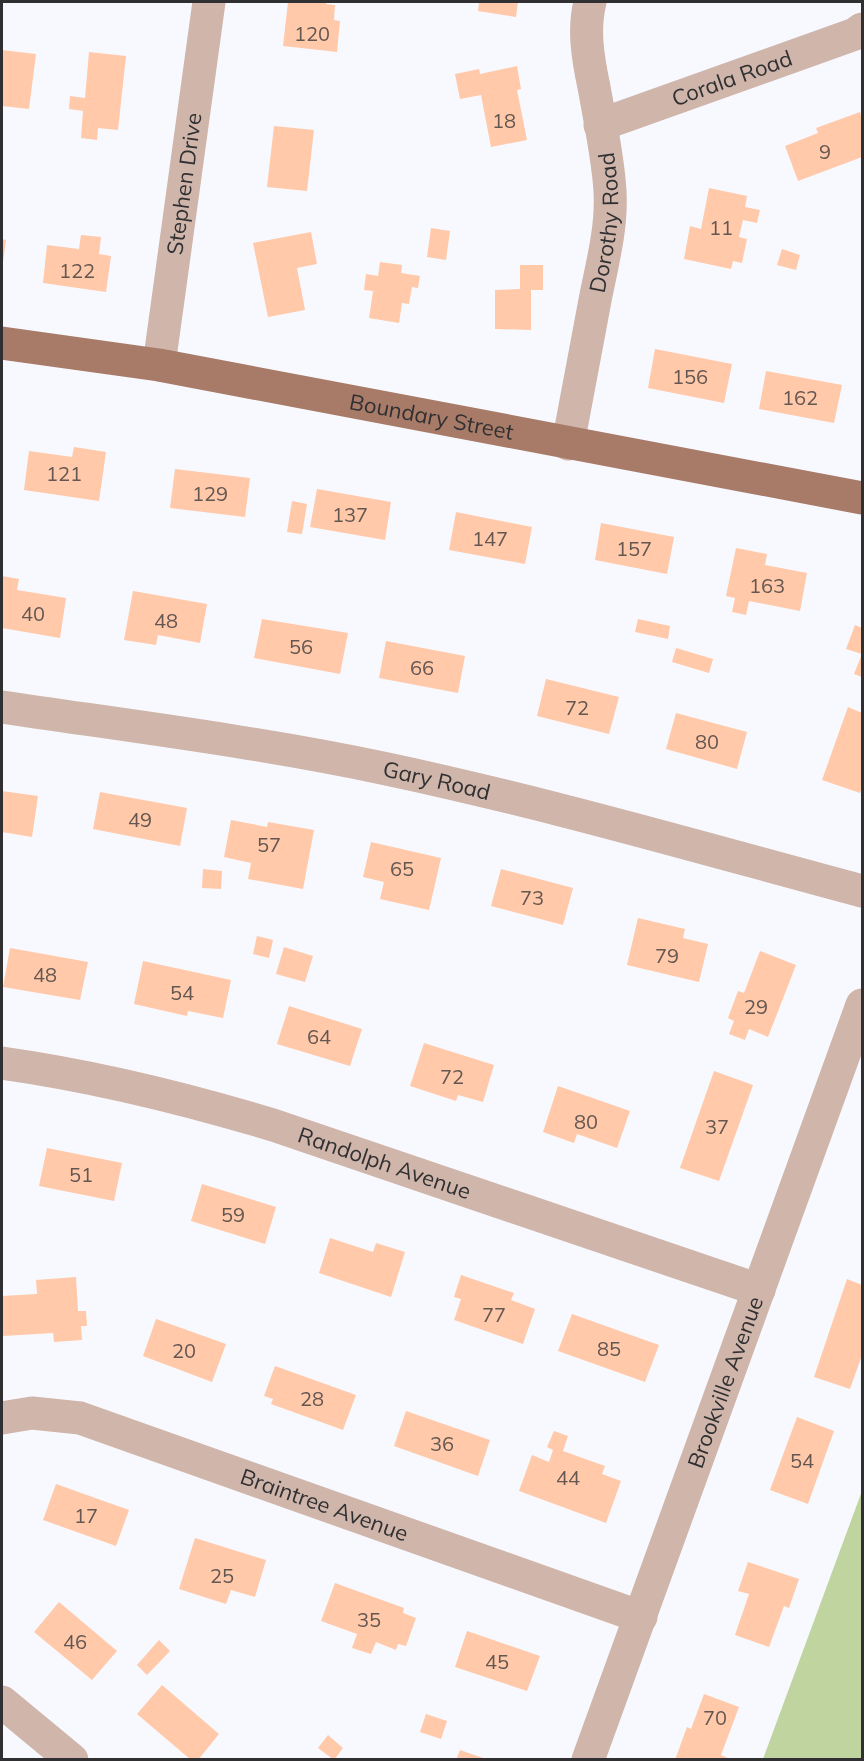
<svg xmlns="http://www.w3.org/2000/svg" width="864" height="1761" viewBox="0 0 864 1761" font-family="Mulish,sans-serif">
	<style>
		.forest { fill: #bfd49f }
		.building { fill: #ffc9aa }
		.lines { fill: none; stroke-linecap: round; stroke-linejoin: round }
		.minor { stroke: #cfb5aa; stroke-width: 33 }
		.major { stroke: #a87b68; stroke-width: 33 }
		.labels { text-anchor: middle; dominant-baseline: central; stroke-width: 6; stroke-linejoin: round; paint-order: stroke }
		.number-label { font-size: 20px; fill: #645650 }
		.street-label { font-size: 22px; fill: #303032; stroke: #fff }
	</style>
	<rect width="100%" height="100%" fill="#f8f9fe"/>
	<path class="forest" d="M862,1491V1759H763Z"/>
	<path class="building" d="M288,2H326V4L335,5L334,20L340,21L337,52L283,46Z
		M479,2H518L516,17L478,11Z
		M2,50L36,54L29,109L2,106Z
		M89,52L126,56L118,130L98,128L97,140L81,138L83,111L69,109L70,96L85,98Z
		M517,66L521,89L517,90L527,140L491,147L481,95L460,99L455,74L479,69L480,74Z
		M860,112L862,120V157L798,181L785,146L818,133L816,128Z
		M274,126L314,130L307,191L267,187Z
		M709,188L747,196L745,207L760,210L757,223L743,220L739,237L747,239L742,263L733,261L731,269L684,259L690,226L701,229Z
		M431,228L450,231L446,260L427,257Z
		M311,232L317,264L297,268L305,310L268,317L253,243Z
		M81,235L101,237L99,254L111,256L106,292L43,283L47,245L79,249Z
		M2,239L6,240L3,262H2Z
		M782,249L800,255L796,270L777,265Z
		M380,262L402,265L401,273L420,276L418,288L412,287L409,304L402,303L399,323L369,318L373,291L364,290L366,274L378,276Z
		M520,265H543V290H531V330L495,329V290L520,289Z
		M655,349L732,364L724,403L648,388Z
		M766,371L842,385L834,423L759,409Z
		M74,447L106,452L99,501L24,490L29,451L72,457Z
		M175,469L250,478L245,517L170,508Z
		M317,489L391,502L385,540L310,527Z
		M292,501L307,504L302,534L287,532Z
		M456,512L532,527L525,564L449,550Z
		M601,523L674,537L667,574L595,560Z
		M736,548L767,554L765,565L807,573L800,611L749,601L746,615L732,612L735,598L726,596Z
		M2,576L19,579L17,590L66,598L60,638L2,628Z
		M133,591L207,604L200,643L158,635L156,645L124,640Z
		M262,619L348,633L340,674L254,658Z
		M638,619L670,626L668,639L635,632Z
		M855,625L862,628V677L854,674L862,654L846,649Z
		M386,641L465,656L458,693L379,678Z
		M676,648L713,659L709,673L672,662Z
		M546,679L619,697L609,734L537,716Z
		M848,707L862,713V787L860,793L822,780Z
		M676,713L747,732L737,769L666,749Z
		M2,791L38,796L32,837L2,832Z
		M100,792L187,808L180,846L93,829Z
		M231,820L267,827L268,822L314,830L303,889L248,879L251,863L224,857Z
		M371,842L441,858L429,910L380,899L384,882L363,877Z
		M203,869L222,871L221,889L202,888Z
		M501,869L573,888L563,925L491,906Z
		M638,918L685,929L683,938L708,944L699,982L627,965Z
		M257,936L273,940L269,958L253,954Z
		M284,947L313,956L305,982L276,974Z
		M10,948L88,962L80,1000L3,987Z
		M760,951L796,965L768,1037L749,1029L745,1040L729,1034L734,1021L728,1018L738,991L744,993Z
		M143,961L231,980L223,1018L188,1011L187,1016L134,1004Z
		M289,1006L362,1029L350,1066L277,1044Z
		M424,1043L494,1065L483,1102L458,1095L456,1101L410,1086Z
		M714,1071L753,1085L719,1181L680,1168Z
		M558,1086L630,1111L617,1148L577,1134L574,1143L543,1132Z
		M47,1148L122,1163L114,1201L39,1186Z
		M202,1184L276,1207L265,1244L191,1221Z
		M330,1238L373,1252L376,1243L405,1252L391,1297L319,1273Z
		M461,1275L514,1293L511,1300L535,1309L523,1344L454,1320L461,1299L454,1297Z
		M76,1277L78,1311H86L87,1326H81L82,1340L54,1342L53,1333L3,1336L2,1296L37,1294L36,1280Z
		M847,1279L862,1285V1355L850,1389L814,1377Z
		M572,1314L659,1345L645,1382L558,1351Z
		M156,1319L226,1344L212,1382L143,1356Z
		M275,1366L356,1395L343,1430L271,1404L273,1399L264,1396Z
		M406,1411L490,1440L478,1476L394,1446Z
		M797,1417L834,1431L808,1504L770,1490Z
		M554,1431L568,1436L563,1451L605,1466L602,1474L621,1481L606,1523L519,1491L532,1455L549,1462L553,1450L547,1447Z
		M56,1484L129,1510L116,1546L43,1520Z
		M195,1538L266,1560L255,1597L231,1590L226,1604L179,1589Z
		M748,1562L799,1579L789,1608L784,1606L769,1647L735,1635L749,1594L738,1591Z
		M335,1583L404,1608L403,1613L416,1618L406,1646L398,1644L396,1650L376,1642L371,1654L352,1648L357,1634L321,1621Z
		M59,1602L117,1651L92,1680L34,1632Z
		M467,1631L540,1656L527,1691L455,1667Z
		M159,1640L170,1651L147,1675L137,1665Z
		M162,1685L219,1734L198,1760H191L137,1714Z
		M704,1694L739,1707L721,1755L732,1760H675L687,1727L691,1729Z
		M426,1714L447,1721L441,1739L420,1732Z
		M328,1735L343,1748L334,1760L318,1748Z
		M460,1750L486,1759V1760H456Z"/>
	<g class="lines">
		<g class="minor">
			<path id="s1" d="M600,125L855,34L862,29"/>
			<path id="s2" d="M159,365L209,2"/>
			<path id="s3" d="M568,444C577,394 587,345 596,295C603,261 612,226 610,191C608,157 600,121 594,87C588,59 583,30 590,2"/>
			<path id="s4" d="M2,707C130,726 260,742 387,769C547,803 705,849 862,891"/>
			<path id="s5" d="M2,1063C94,1076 184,1098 273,1125L759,1290"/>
			<path id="s6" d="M2,1418L32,1413L80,1418L641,1617"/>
			<path d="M2,1702L72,1760"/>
			<path id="s7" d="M588,1760L862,1005"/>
		</g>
		<path class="major" id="s8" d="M2,343L159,365L862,498"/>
	</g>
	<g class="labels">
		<g class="number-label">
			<text x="312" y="33">120</text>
			<text x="504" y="120">18</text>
			<text x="825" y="151">9</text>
			<text x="721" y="227">11</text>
			<text x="77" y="270">122</text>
			<text x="690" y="376">156</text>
			<text x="800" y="397">162</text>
			<text x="64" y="473">121</text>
			<text x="210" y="493">129</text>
			<text x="350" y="514">137</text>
			<text x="490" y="538">147</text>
			<text x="634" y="548">157</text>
			<text x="767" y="585">163</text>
			<text x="33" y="613">40</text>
			<text x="166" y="620">48</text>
			<text x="301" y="646">56</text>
			<text x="422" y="667">66</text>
			<text x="577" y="707">72</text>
			<text x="707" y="741">80</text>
			<text x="140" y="819">49</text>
			<text x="269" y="844">57</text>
			<text x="402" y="868">65</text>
			<text x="532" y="897">73</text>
			<text x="667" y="955">79</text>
			<text x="45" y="974">48</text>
			<text x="182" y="992">54</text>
			<text x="756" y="1006">29</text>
			<text x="319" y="1036">64</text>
			<text x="452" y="1076">72</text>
			<text x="586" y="1121">80</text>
			<text x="717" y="1126">37</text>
			<text x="81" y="1174">51</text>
			<text x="233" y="1214">59</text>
			<text x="494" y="1314">77</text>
			<text x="609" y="1348">85</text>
			<text x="184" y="1350">20</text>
			<text x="312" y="1398">28</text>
			<text x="442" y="1443">36</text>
			<text x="802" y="1460">54</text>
			<text x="568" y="1477">44</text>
			<text x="86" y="1515">17</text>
			<text x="222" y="1575">25</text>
			<text x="369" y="1619">35</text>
			<text x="75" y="1641">46</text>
			<text x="497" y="1661">45</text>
			<text x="715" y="1717">70</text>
		</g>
		<g class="street-label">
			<text stroke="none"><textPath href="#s1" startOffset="140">Corala Road</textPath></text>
			<text stroke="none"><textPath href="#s2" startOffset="183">Stephen Drive</textPath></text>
			<text stroke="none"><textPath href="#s3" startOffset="225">Dorothy Road</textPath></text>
			<text stroke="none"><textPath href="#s8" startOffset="436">Boundary Street</textPath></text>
			<text stroke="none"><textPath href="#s4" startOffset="441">Gary Road</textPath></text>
			<text stroke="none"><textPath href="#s5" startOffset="396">Randolph Avenue</textPath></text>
			<text stroke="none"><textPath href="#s7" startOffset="402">Brookville Avenue</textPath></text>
			<text stroke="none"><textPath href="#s6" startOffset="338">Braintree Avenue</textPath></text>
		</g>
	</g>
	<rect width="864" height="1761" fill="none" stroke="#303032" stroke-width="6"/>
</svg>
